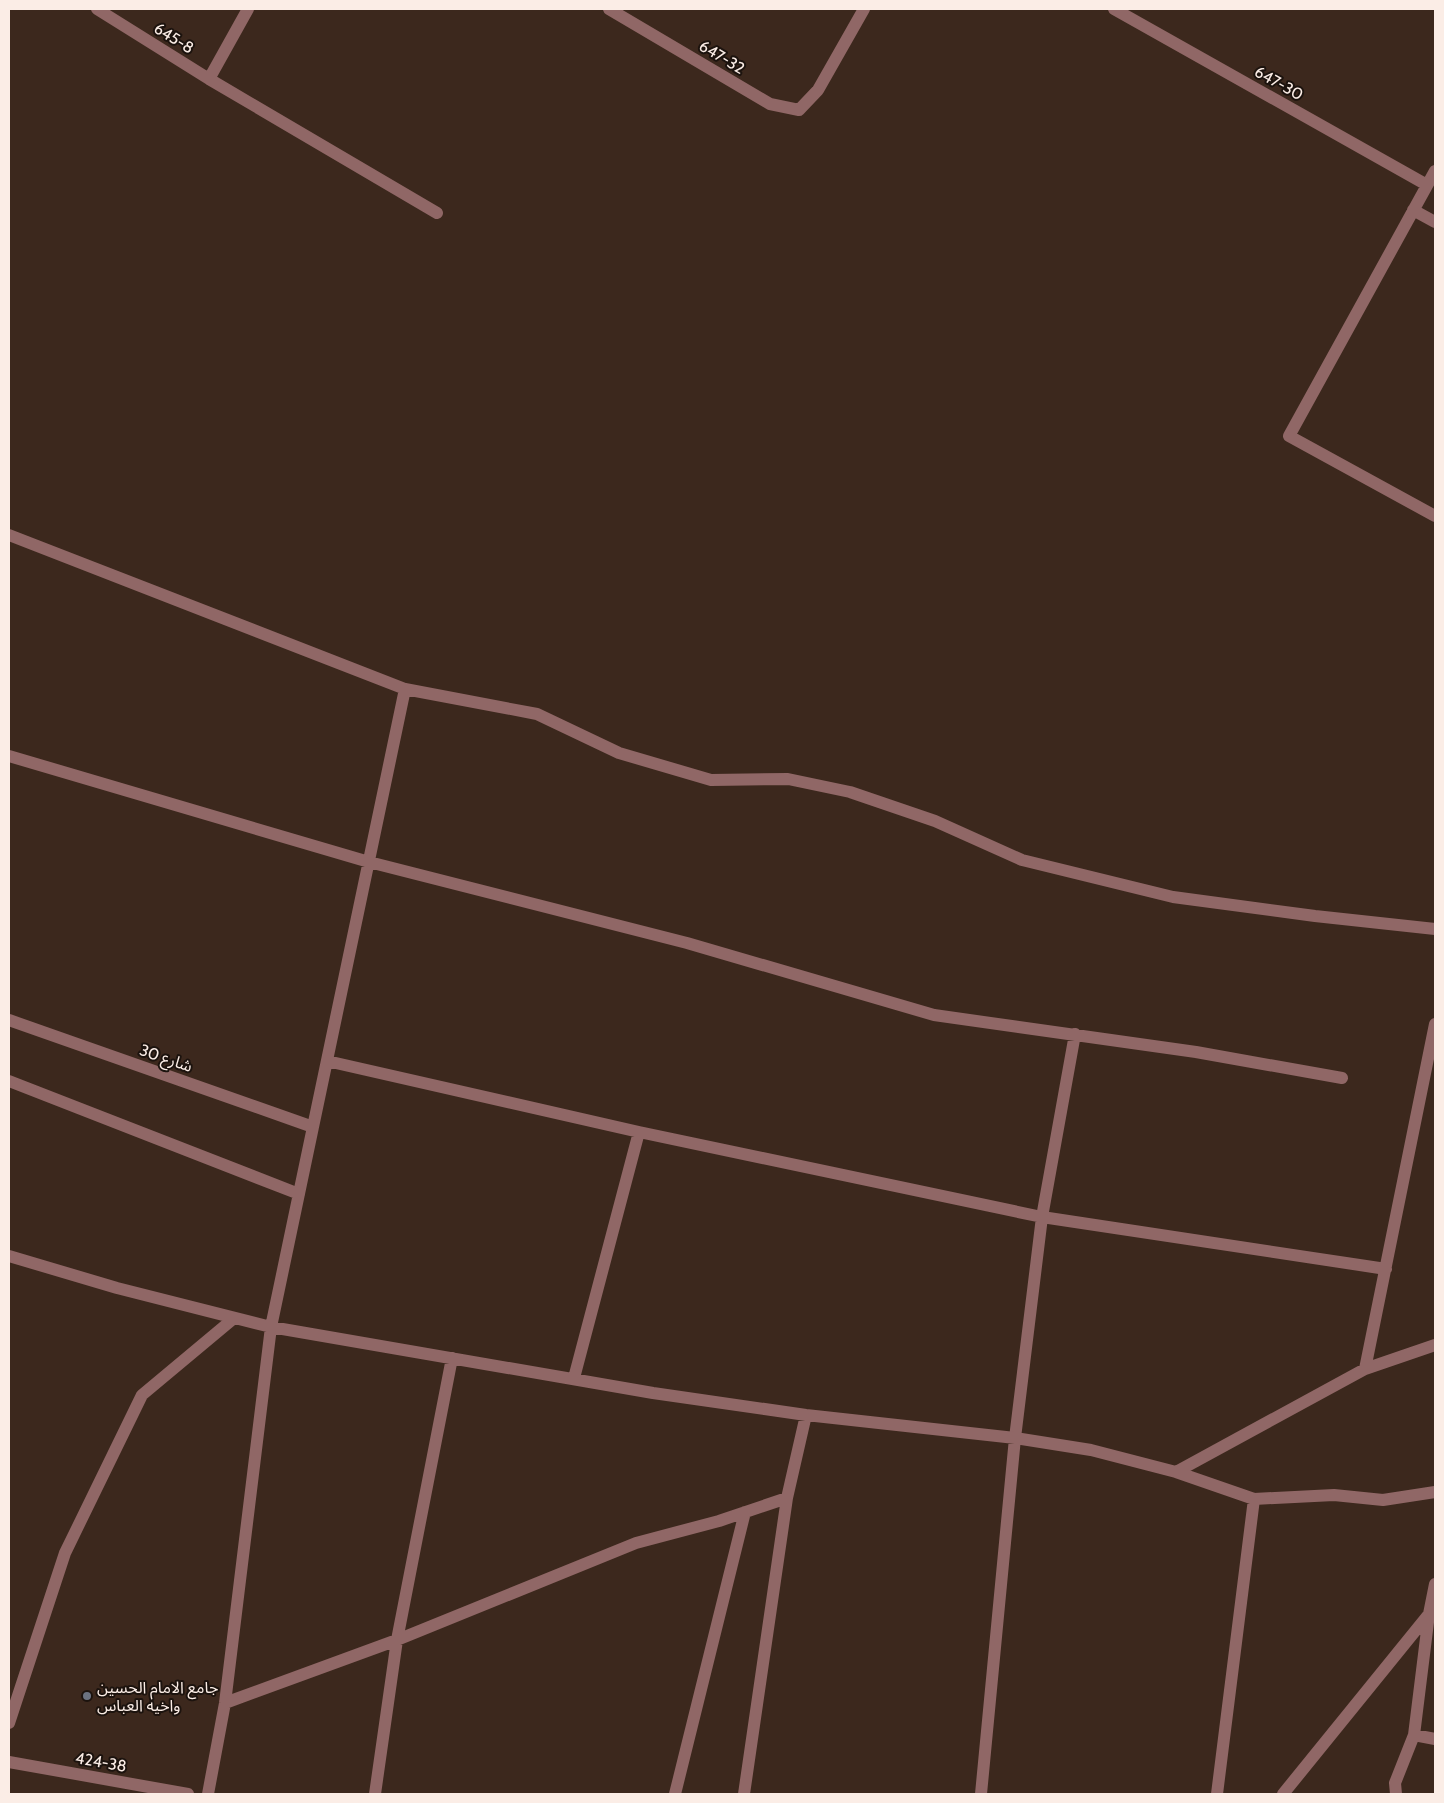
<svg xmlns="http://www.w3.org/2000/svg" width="1444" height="1803" viewBox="0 0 1444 1803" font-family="Cabin,'Noto Sans Arabic',sans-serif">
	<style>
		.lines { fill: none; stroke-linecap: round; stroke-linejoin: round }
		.street { stroke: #906766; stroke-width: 12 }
		.worship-dot { fill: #6b7280; stroke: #1c130e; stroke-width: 2 }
		.labels { text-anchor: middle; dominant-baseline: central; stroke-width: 4; stroke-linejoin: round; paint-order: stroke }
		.street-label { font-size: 16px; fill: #fbede6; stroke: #1c130e }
		.poi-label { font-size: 16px; fill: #fbede6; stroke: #1c130e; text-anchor: start }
	</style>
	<rect width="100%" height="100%" fill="#3c281d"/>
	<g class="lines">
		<path class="street" d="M97,9L209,79L437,213
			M609,9L770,104L799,110L818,90L864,9
			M1114,9L1427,185
			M209,79L248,9
			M1435,171L1289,436L1435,516
			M1413,210L1435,222
			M9,535L405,689L537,714L619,753L711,780L788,779L850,792L935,821L1022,860L1173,897L1315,916L1435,929
			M9,756L369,862L687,943L934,1015L1196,1052L1342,1078
			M9,1020L313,1127
			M327,1061L639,1132L1042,1217L1386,1269
			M9,1081L299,1194
			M9,1256L117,1288L271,1327L653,1393L806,1415L1015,1438L1091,1450L1176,1472L1254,1499L1334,1495L1383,1500L1435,1492
			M1365,1369L1435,1024
			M574,1378L639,1132
			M1176,1472L1365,1369L1435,1345
			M225,1703L397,1640L636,1543L719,1521L787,1498
			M9,1723L65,1553L142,1395L233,1319
			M1414,1735L1435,1739
			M9,1762L188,1794
			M208,1794L225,1703L271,1327L405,689
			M375,1794L397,1640L452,1358
			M675,1794L745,1512
			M744,1794L787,1498L806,1415
			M981,1794L1015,1438L1042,1217L1075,1034
			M1217,1794L1254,1499
			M1283,1794L1429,1614
			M1396,1794L1395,1783L1414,1735L1429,1614L1435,1584"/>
	</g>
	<circle class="worship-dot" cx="87" cy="1696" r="5"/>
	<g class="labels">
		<g class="street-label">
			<text transform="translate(174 38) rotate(32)">645-8</text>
			<text transform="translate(722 57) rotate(31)">647-32</text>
			<text transform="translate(1279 83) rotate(29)">647-30</text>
			<text transform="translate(166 1058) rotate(19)">شارع 30</text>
			<text transform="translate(101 1762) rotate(10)">424-38</text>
		</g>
		<g class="poi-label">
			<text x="97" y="1687">جامع الامام الحسين<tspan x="97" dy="18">واخيه العباس</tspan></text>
		</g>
	</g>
	<rect width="1444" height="1803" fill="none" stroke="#fbede6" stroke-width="20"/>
</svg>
